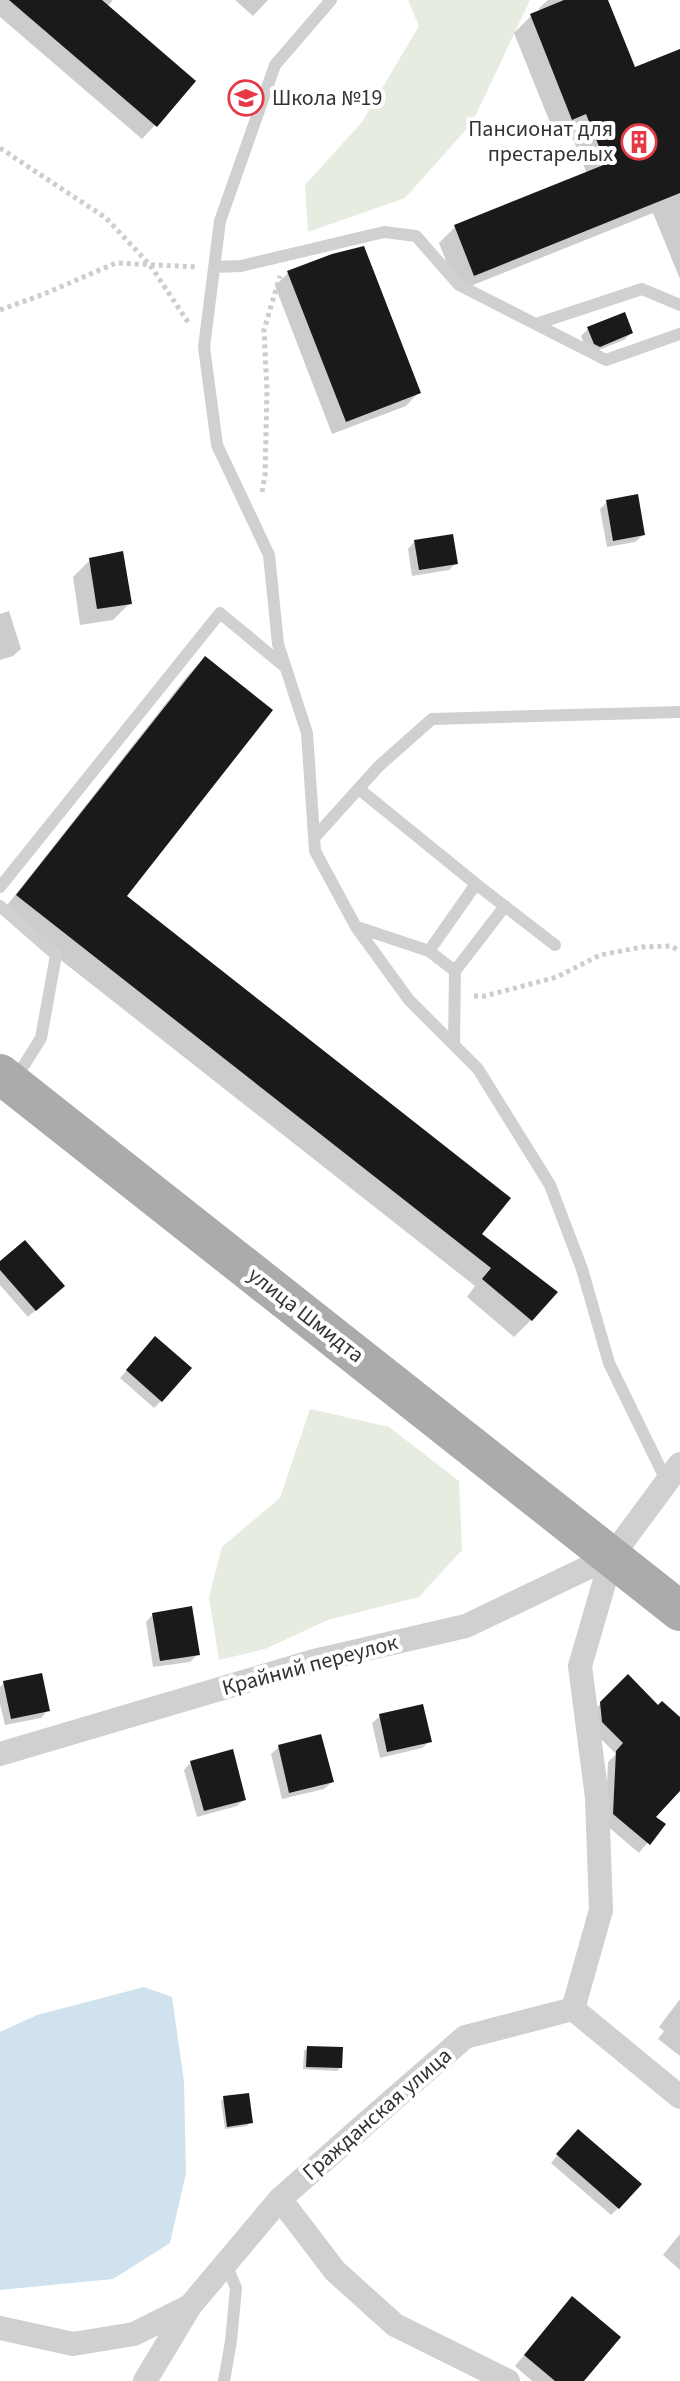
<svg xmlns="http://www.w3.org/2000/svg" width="680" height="2381" viewBox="0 0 680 2381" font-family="'Source Sans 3',sans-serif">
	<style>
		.green { fill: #e6ecdf }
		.water { fill: #cfe2ee }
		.shadow { fill: #0003 }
		.building { fill: #1a1a1a }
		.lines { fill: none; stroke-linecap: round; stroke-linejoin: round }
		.path { stroke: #cdcdcd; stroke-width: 5; stroke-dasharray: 4 4; stroke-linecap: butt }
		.service { stroke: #d0d0d0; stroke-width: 12 }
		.minor { stroke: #d0d0d0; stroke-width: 24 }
		.primary { stroke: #ababab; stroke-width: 40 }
		.labels { text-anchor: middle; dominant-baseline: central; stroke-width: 8; stroke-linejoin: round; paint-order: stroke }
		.poi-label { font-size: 22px; fill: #333; stroke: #fff; text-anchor: start }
		.street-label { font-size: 22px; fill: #333; stroke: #fff }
	</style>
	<rect width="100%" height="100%" fill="#fff"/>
	<path class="green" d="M408,0H530L472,123L405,198L308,232L305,185L362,122L419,26Z
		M310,1409L389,1427L459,1481L462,1550L419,1597L328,1620L265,1649L219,1660L209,1597L222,1547L280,1498Z"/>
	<path class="water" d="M144,1987L172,1997L184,2082L186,2173L170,2243L113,2279L0,2290V2032L37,2015Z"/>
	<path class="shadow" d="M0,0H113L107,7L155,125L142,139L0,17Z
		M235,0H268L253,16Z
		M548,0H606L633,70L680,51V279L653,213L458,291L439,243L455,227L587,174L569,129L555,135L514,33L531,16L540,12L539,8Z
		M288,273L419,392L406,406L332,434L275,286Z
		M588,329L631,333L624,340L591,353L587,351L581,336Z
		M607,502L643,535L635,542L607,547L600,509Z
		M415,541L456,563L449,570L412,576L408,549Z
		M90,560L130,603L113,620L80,625L73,577Z
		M9,611L21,649L13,656L0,660V614Z
		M205,658L124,896L480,1235L531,1320L514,1337L467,1297L475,1286L1,913L188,675Z
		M0,1264L55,1293L28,1317L0,1285Z
		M148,1346L161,1401L154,1408L120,1378Z
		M153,1614L198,1654L190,1662L153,1667L146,1622Z
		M628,1677L658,1708L680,1720V1788L654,1817L663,1824L639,1853L605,1824L608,1762L616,1754L594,1732L591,1713Z
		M4,1683L48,1710L41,1718L5,1725L0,1704V1687Z
		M380,1716L430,1741L422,1748L380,1758L372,1723Z
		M279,1747L332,1782L324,1789L282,1799L271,1754Z
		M191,1762L244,1799L237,1806L197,1817L184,1770Z
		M680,1999V2056L658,2039L664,2031L659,2027Z
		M307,2048L340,2068L337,2071L303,2069L304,2051Z
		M224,2098L250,2122L247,2126L225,2129L221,2101Z
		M572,2138L618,2208L611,2215L551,2163Z
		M680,2234V2270L663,2255Z
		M562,2310L582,2381H532L515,2366Z"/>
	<path class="building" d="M9,0H102L196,81L157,127Z
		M564,0H608L635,67L680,49V193L474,276L454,225L606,164L586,114L572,120L530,14Z
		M364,246L421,393L346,422L287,271L332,254Z
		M625,312L633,333L600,347L594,344L587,327Z
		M638,494L645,535L613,541L606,500Z
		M453,534L458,564L419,570L414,540Z
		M123,551L132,604L97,609L89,558Z
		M205,656L273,710L127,896L511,1198L482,1234L558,1292L532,1321L482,1279L491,1268L16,895Z
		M25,1240L65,1286L36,1311L0,1270V1261Z
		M155,1336L192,1368L162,1402L126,1370Z
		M192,1606L200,1655L160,1661L152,1613Z
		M42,1673L50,1711L11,1719L3,1681Z
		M628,1674L658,1705L662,1701L680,1717V1791L656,1817L666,1824L650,1845L613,1814L616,1751L623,1743L602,1722L600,1702Z
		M423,1704L432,1742L387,1752L379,1714Z
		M321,1734L334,1782L289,1793L278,1745Z
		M233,1749L246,1800L204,1811L190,1761Z
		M307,2046L343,2047L342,2068L306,2067Z
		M249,2093L253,2123L227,2127L223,2096Z
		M578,2129L642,2184L619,2209L556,2154Z
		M572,2296L621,2337L584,2381H555L524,2355Z"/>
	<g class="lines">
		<path class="path" d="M0,148L106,218L150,265L188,322
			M0,310L44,294L116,263L198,267
			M262,492L265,475L267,391L264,330L280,276
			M474,996H485L557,977L600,955L642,947L671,946L680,951"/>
		<path class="service" d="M331,0L275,65L220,221L204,347L217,445L269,555L278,644L307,733L315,851L356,927L409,1000L478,1069L550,1185L582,1269L609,1363L667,1482
			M214,267L241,266L384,232L416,236L459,285L606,360L680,334
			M536,324L642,289L680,305
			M314,838L379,766L432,719L680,712
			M476,884L555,945
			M0,887L220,613L285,667
			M0,906L56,955L41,1038L16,1078
			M357,927L429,951L476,884L359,789
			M429,951L455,971L505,906
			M454,1045L455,971
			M224,2381L231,2341L236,2288L226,2264"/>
		<path class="minor" d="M0,1754L314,1661L466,1626L612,1556
			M573,2009L680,2097
			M280,2199L335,2271L395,2325L508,2381
			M0,2328L73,2344L134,2334L190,2306
			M145,2381L190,2306L280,2199L371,2119L465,2037L573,2009L601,1910L597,1798L580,1666L612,1556L680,1464"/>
		<path class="primary" d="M0,1074L680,1611"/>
	</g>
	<defs>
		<symbol id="school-ring" viewBox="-11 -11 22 22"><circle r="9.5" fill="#fff" stroke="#e63946" stroke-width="1.5"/><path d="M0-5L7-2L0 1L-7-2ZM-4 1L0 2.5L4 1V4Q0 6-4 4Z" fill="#e63946"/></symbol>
		<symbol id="building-ring" viewBox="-11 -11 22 22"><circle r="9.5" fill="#fff" stroke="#e63946" stroke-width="1.5"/><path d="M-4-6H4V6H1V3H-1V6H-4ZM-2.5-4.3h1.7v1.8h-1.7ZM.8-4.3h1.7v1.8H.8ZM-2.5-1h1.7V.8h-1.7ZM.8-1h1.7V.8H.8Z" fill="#e63946"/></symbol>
	</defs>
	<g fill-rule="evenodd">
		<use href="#school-ring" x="226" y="78" width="40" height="40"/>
		<use href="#building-ring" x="619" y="122" width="40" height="40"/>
	</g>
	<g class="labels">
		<g class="poi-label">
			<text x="272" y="98">Школа №19</text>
			<text x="613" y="129" text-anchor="end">Пансионат для<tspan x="613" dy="25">престарелых</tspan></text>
		</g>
		<g class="street-label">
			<text transform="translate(306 1315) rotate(38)">улица Шмидта</text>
			<text transform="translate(310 1665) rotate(-15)">Крайний переулок</text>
			<text transform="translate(377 2114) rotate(-41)">Гражданская улица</text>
		</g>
	</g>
</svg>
